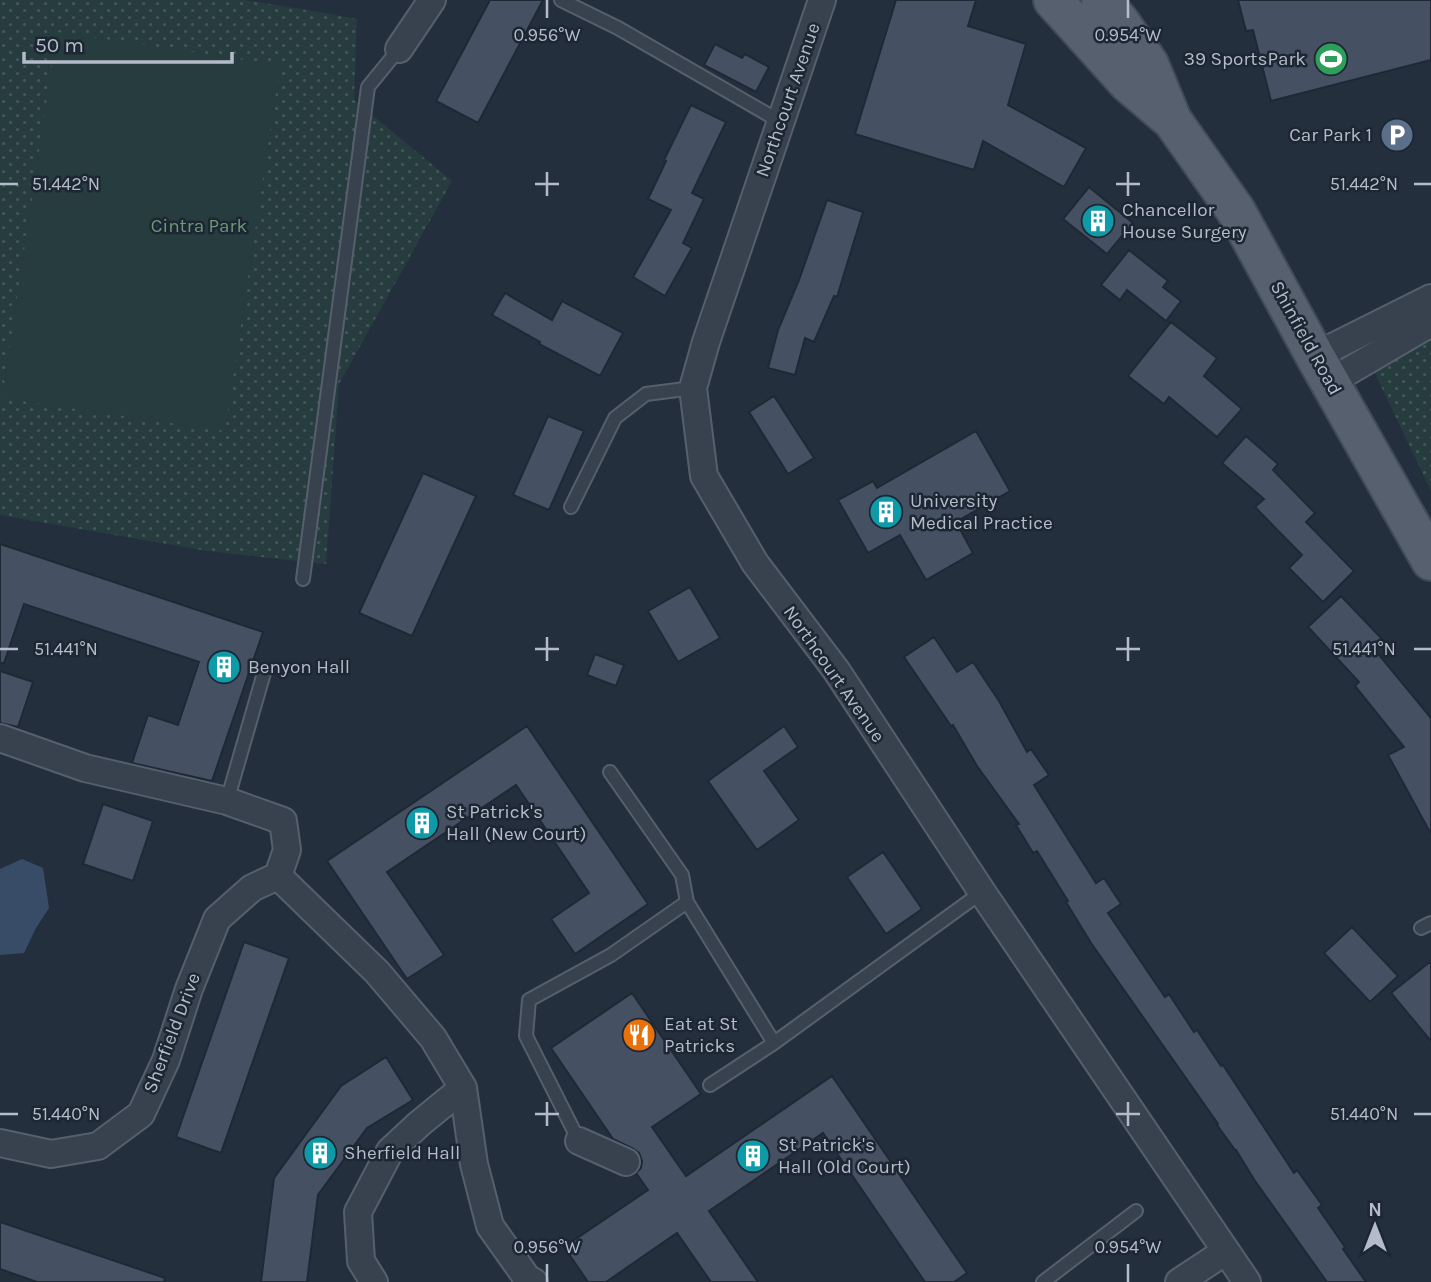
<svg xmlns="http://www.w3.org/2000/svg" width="1431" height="1282" viewBox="0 0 1431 1282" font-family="Karla,sans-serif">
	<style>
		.park { fill: url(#park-dots) }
		.garden { fill: #263c3f }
		.water { fill: #394c67 }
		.building { fill: #455162; stroke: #1f2835; stroke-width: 2 }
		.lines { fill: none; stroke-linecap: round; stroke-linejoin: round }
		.service-casing { stroke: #565f6c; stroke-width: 16 }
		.minor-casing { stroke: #565f6c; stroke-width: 30 }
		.primary-casing { stroke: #414a57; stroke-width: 42 }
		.service { stroke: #38414e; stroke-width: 12 }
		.minor { stroke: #38414e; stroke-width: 26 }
		.primary { stroke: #56606e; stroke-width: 38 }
		.ticks { fill: none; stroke: #b4bcc9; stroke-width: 2.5 }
		.labels { text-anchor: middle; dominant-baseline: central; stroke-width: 5; stroke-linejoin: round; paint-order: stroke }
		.poi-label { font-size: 19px; fill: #b4bcc9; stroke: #1d2633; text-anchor: start }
		.street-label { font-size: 19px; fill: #b4bcc9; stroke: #1d2633 }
		.park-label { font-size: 19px; fill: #6b9a76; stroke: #1d2633 }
		.ticks-label { font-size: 18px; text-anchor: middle; fill: #b4bcc9; stroke: #1d2633; stroke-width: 5; stroke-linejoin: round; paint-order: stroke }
	</style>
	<defs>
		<pattern id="park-dots" width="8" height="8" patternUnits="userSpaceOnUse" patternTransform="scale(1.75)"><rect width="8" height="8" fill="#263c3f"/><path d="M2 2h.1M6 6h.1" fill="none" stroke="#435659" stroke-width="1.8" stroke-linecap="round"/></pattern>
	</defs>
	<rect width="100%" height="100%" fill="#242f3e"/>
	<path class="park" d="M0,0H244L313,11L357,19L354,100L452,181L339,384L326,564L207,551L0,515Z
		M1431,329V491L1371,365Z"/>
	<path class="garden" d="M57,32L280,65L225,431L2,398Z"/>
	<path class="water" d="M22,859L43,868L49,908L36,928L24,953L0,955V869Z"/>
	<path class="building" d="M490,0H543L478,123L436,101Z
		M896,0H976L968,26L1026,44L1008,105L1086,148L1064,187L983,141L974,170L855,134Z
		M1238,0H1431V60L1271,101L1253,30L1246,31Z
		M715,44L742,58L745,54L769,67L756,92L704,65Z
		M691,105L726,122L692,193L704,199L683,243L692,248L665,296L633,277L671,210L648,199L666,161L664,160Z
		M1089,187L1133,223L1107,254L1063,219Z
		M827,200L863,212L837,297L834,296L814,342L805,338L795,375L768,368L778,330L799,280Z
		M1129,250L1168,281L1163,287L1181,301L1166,321L1127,290L1120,300L1101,285Z
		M505,293L552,320L562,301L623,333L600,376L539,344L540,342L492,315Z
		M1171,322L1217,358L1204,376L1242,409L1217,437L1169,397L1164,404L1128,376Z
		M774,396L814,458L788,474L749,412Z
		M548,416L584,431L549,510L513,495Z
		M976,431L1010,491L956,522L973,553L926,580L900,535L868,553L838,500L873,481L877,488Z
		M1246,436L1278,464L1273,470L1315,513L1306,522L1354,571L1323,602L1289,568L1302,555L1255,507L1264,499L1222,463Z
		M423,473L476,496L412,636L359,613Z
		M0,544L263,632L212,781L132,763L148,715L178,725L199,662L24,604L4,663H0Z
		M690,587L720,638L678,662L648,611Z
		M1341,596L1384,641L1375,650L1431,718V834L1388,755L1404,747L1355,686L1359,682L1308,627Z
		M934,637L957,672L973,662L999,701L1027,752L1031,749L1049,775L1034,785L1096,883L1104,878L1121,904L1108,913L1165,997L1169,994L1194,1032L1197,1030L1221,1066L1223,1065L1294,1173L1297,1170L1322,1205L1318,1208L1345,1247L1343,1249L1366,1282H1327L1255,1181L1236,1150H1235L1217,1125L1218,1124L1091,943L1066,902L1068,901L1037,851L1033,853L1016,825L1019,824L977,766L953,725L951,726L904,657Z
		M595,654L624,665L616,686L587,675Z
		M0,671L33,682L18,727L0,723Z
		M527,726L648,904L575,954L551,919L589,893L516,785L387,872L444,955L407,979L327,861Z
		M784,726L798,747L764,771L799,820L757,850L708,781Z
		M103,804L153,821L133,881L83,864Z
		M883,852L922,909L886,934L847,877Z
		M1352,927L1398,976L1370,1002L1324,953Z
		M244,942L289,958L221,1153L176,1137Z
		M1431,961V1041L1391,993Z
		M632,993L701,1094L652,1127L686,1176L832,1076L967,1273L954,1282H925L823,1133L709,1211L758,1282H711L677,1233L606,1282H588L564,1247L648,1190L636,1173L641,1168L642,1161L639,1153L632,1148L613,1139L551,1048Z
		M386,1057L413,1100L367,1128L318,1195L307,1282H261L274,1178L341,1086Z
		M0,1222L165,1278L164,1282H37L0,1269Z"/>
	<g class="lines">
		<defs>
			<path id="service" d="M561,0L618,28L781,122
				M571,507L615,418L646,394L693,388
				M303,579L368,87L399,49
				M610,772L682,875L687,902L774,1043
				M227,801L264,673
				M1421,928L1431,923
				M710,1085L774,1043L982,892
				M579,1141L526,1036L529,1000L611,955L687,902
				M1043,1282L1136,1211"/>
			<path id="minor" d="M822,0L706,342L693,388L704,476L755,563L836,670L982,892L1247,1282
				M399,49L432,0
				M1315,356L1431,298
				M1330,382L1431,323
				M0,738L85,768L227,801L283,821L287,850L278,876L252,888L217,919L189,989L166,1060L141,1114L98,1146L51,1154L0,1143
				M278,876L377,972L433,1038L463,1088L474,1164L490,1226L527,1278L534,1282
				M579,1141L626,1162
				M374,1282L361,1261L358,1212L390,1151L419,1124L463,1088
				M1179,1282L1226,1251"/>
			<path id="primary" d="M1053,0L1128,83L1168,117
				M1101,0L1120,22L1149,64L1172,120L1236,211L1315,356L1431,561"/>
		</defs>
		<use href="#service" class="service-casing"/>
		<use href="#minor" class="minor-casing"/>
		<use href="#primary" class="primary-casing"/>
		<use href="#service" class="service"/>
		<use href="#minor" class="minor"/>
		<use href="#primary" class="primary"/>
	</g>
	<path class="ticks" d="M547,0V18M1128,0V18M547,172V196M1128,172V196M0,184H18M535,184H559M1116,184H1140M1414,184H1431M547,637V661M1128,637V661M0,649H18M535,649H559M1116,649H1140M1414,649H1431M547,1102V1126M1128,1102V1126M0,1114H18M535,1114H559M1116,1114H1140M1414,1114H1431M547,1264V1282M1128,1264V1282"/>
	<defs>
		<symbol id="stadium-disc" viewBox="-11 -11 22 22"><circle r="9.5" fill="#2e9e5b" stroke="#1d2633"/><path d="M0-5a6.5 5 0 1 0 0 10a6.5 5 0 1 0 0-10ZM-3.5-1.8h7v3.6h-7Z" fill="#fff"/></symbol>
		<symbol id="parking-disc" viewBox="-11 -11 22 22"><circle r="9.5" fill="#5c6f8a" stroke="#1d2633"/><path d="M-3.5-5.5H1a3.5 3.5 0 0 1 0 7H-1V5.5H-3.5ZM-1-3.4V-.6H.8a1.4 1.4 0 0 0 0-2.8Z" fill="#fff"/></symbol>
		<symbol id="building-disc" viewBox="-11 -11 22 22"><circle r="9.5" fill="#0f9aa8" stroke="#1d2633"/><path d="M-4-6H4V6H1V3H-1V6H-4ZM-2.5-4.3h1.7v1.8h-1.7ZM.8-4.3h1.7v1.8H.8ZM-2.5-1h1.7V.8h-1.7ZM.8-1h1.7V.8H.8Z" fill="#fff"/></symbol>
		<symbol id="restaurant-disc" viewBox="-11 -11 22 22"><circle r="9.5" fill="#e8710a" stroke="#1d2633"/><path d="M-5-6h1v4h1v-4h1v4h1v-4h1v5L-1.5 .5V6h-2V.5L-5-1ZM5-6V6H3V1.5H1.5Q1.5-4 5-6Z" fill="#fff"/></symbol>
	</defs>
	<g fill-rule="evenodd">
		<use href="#stadium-disc" x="1312" y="40" width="38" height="38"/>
		<use href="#parking-disc" x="1378" y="116" width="38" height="38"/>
		<use href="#building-disc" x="1079" y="202" width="38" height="38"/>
		<use href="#building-disc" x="867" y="493" width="38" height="38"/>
		<use href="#building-disc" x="205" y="648" width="38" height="38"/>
		<use href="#building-disc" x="403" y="804" width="38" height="38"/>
		<use href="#restaurant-disc" x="620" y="1016" width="38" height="38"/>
		<use href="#building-disc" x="301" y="1134" width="38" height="38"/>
		<use href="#building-disc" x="734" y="1137" width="38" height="38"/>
	</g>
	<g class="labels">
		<g class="poi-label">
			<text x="1306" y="59" text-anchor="end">39 SportsPark</text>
			<text x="1372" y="135" text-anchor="end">Car Park 1</text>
			<text x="1122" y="210">Chancellor<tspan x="1122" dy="22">House Surgery</tspan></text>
			<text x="910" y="501">University<tspan x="910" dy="22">Medical Practice</tspan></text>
			<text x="248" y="667">Benyon Hall</text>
			<text x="446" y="812">St Patrick's<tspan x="446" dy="22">Hall (New Court)</tspan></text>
			<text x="664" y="1024">Eat at St<tspan x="664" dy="22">Patricks</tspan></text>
			<text x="778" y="1145">St Patrick's<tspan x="778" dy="22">Hall (Old Court)</tspan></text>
			<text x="344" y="1153">Sherfield Hall</text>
		</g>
		<g class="street-label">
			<text transform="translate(788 100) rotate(-71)">Northcourt Avenue</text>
			<text transform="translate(1306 338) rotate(61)">Shinfield Road</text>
			<text transform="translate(834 674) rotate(55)">Northcourt Avenue</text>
			<text transform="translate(172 1033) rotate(-69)">Sherfield Drive</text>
		</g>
		<g class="park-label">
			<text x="199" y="226">Cintra Park</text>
		</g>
	</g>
	<g class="ticks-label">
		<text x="547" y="41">0.956°W</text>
		<text x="1128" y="41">0.954°W</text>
		<text x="66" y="190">51.442°N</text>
		<text x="1364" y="190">51.442°N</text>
		<text x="66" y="655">51.441°N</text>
		<text x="1364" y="655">51.441°N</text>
		<text x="66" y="1120">51.440°N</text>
		<text x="1364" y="1120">51.440°N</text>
		<text x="547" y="1253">0.956°W</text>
		<text x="1128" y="1253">0.954°W</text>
	</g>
	<g transform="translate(1375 1226)" stroke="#1d2633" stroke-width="5" paint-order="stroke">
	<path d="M0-5L12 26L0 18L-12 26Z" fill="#b4bcc9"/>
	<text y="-10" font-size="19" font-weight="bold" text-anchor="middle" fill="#b4bcc9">N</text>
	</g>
	<path d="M24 52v10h208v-10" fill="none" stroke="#b4bcc9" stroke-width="3.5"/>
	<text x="35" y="52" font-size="21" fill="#b4bcc9" stroke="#1d2633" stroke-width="5" paint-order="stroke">50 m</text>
</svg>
